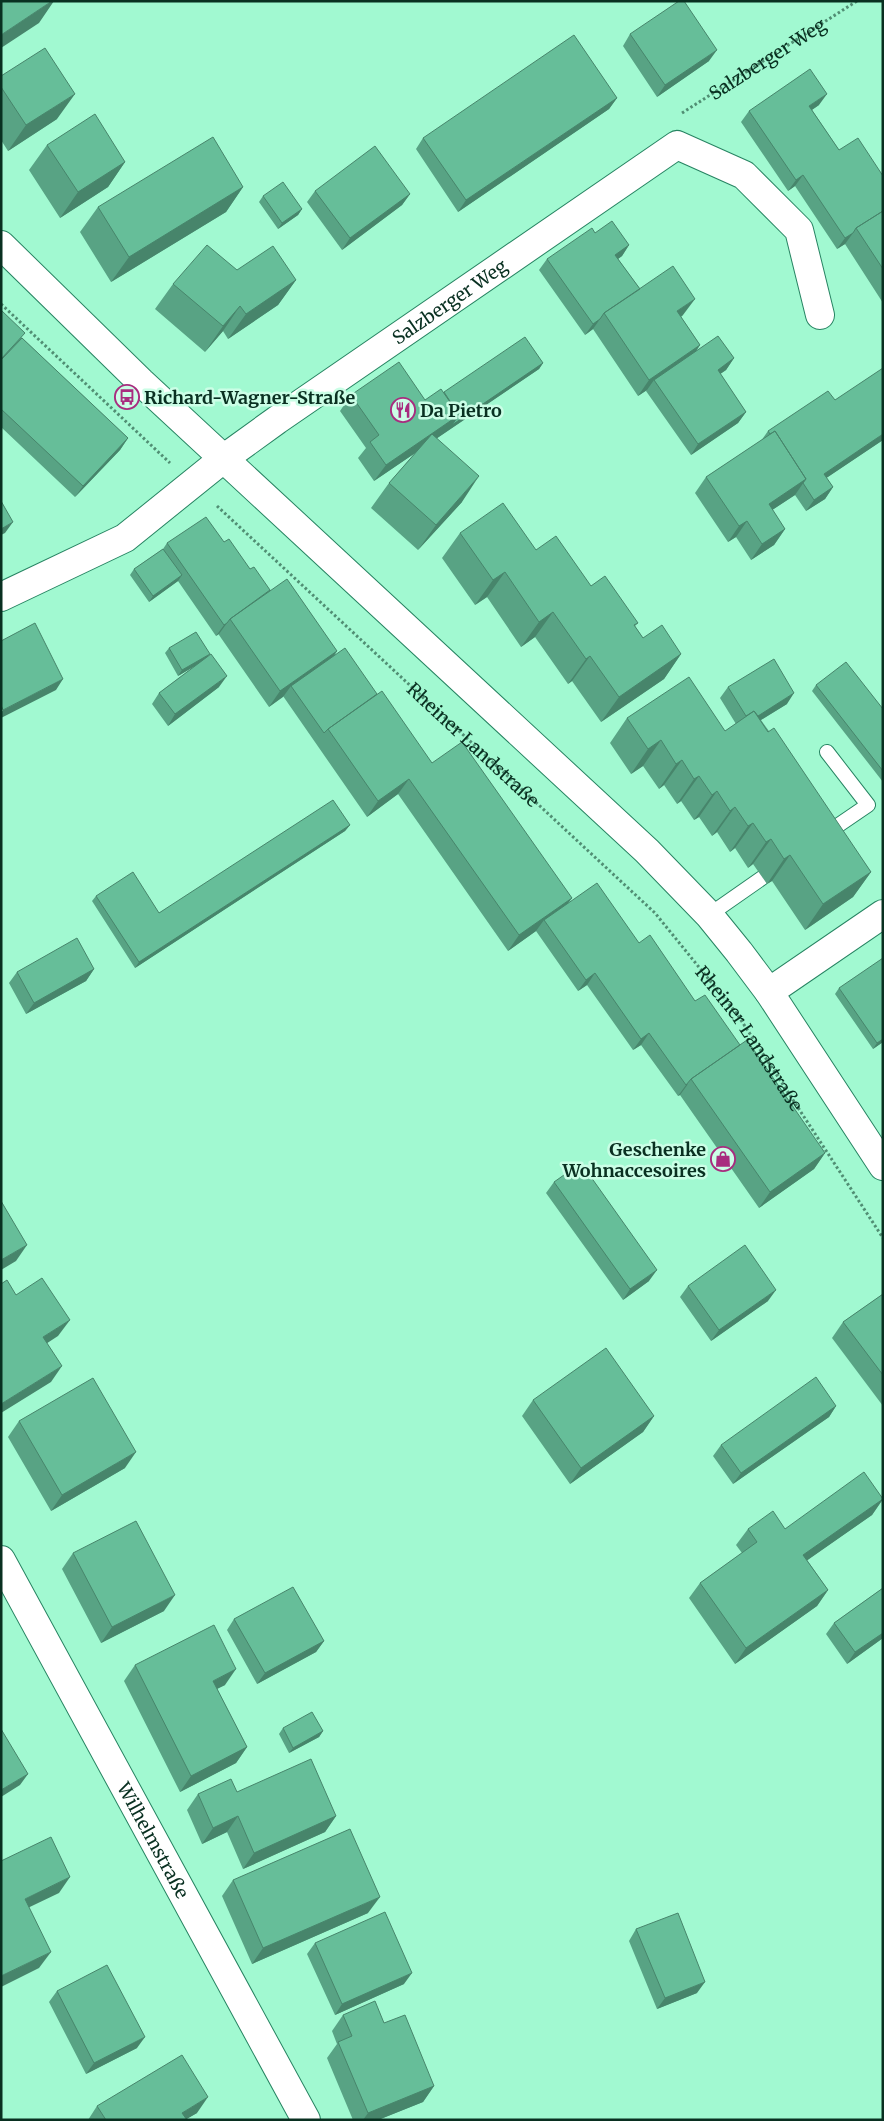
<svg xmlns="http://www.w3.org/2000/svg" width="884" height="2121" viewBox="0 0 884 2121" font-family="Merriweather,serif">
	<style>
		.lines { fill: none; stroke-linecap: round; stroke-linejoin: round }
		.lane-casing { stroke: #278462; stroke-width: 16 }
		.street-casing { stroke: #278462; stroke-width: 30 }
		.secondary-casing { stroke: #278462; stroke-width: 30 }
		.path { stroke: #508e73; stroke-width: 3; stroke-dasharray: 2.5 2.5; stroke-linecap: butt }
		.lane { stroke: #fff; stroke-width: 14 }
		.street { stroke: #fff; stroke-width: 28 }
		.secondary { stroke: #fff; stroke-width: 28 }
		.wall { fill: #58a384 }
		.shaded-wall { fill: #47856b }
		.building { fill: #66be99; stroke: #47856b }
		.labels { text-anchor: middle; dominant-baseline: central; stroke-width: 5; stroke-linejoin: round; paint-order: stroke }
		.street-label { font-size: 18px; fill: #093021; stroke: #cbfee6 }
		.poi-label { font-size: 18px; font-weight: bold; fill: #093021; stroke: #cbfee6; text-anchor: start }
	</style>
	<rect width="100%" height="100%" fill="#a1f9d1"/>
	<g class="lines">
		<defs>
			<path id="lane" d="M824,835L868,805L827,752
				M709,915L762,878"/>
			<g id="street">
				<path id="s3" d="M1,597L125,538L223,459L277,420L677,145L744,175L799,230L820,315"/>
				<path d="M769,992L883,914"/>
				<path id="s4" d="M1,1560L306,2120"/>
			</g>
			<path id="secondary" d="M1,245L141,382L647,851L709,915L739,952L769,992L883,1166"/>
		</defs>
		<use href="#lane" class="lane-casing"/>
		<use href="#street" class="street-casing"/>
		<use href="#secondary" class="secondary-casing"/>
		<g class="path">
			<path id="s1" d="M682,113L857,1"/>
			<path d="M1,304L170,463"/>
			<path id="s2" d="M217,506L655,913L737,1014L883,1238"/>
		</g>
		<use href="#lane" class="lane"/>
		<use href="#street" class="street"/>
		<use href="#secondary" class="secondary"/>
	</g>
	<path class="wall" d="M630,34L709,61L657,97L623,46Z
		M1,76L57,119L8,151L1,140Z
		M617,98L609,109L458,212L416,149L423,138Z
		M819,105L812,110L839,150L883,176V303L845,244L837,249L795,186L788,191L741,122L749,111Z
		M47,145L125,162L108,187L60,218L29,170Z
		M243,187L226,212L111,282L80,232L98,207Z
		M315,191L410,194L402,205L342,250L307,202Z
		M263,196L302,209L298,215L278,229L259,202Z
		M595,233L629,245L622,256L618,259L640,289L683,315L681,317L700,345L697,350L734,358L726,370L720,374L746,412L738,423L691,455L646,391L647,390L638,396L593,329L585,335L539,270L547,259Z
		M237,270L296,280L278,305L228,339L223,331L205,352L155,309L173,284Z
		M1,310L22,338L128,438L120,450L75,497L1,427Z
		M543,363L539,369L437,438L462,502L418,550L371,508L389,483L415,453L374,481L358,458L366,448L340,411L351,395L425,400L444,392Z
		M835,400L883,440L826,478L833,487L825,499L806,511L795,495L772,510L785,529L774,545L751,560L736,537L728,542L695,493L706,477L761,441L768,431Z
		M460,533L536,550L591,586L638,623L635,626L643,638L681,654L664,679L601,722L572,681L568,684L535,637L521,647L487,597L475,605L442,558Z
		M224,542L270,590L337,651L334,656L377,694L432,763L572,898L568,903L639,943L695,1001L740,1045L825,1153L814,1169L759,1208L680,1095L678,1096L641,1045L633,1050L587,985L578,991L536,931L508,951L398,794L367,817L283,696L269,707L219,635V634L216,636L178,581L149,602L130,575L134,569L163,549L167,543Z
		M169,648L208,656L219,687L168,726L152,704L159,693L195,666L178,676L165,653Z
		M816,685L883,709V782L812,691Z
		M728,687L787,704L761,720L871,872L853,897L805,930L772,881L767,884L753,864L748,868L735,848L730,852L717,832L712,836L699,817L694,820L681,801L677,804L664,785L659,789L643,766L631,774L610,743L627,718L725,731L736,724L720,698Z
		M350,825L345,831L135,968L92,901L96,896L159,913Z
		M94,969L86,981L26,1014L9,983L17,972Z
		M839,988L883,1042L873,1049L835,994Z
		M554,1182L649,1281L623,1300L546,1193Z
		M688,1286L768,1301L711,1341L680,1297Z
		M883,1294V1406L832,1338L843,1322Z
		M533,1400L654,1416L643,1432L570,1484L522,1416Z
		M836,1406L829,1417L733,1484L713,1456L721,1445Z
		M19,1421L125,1468L51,1511L8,1437Z
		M883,1499L872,1515L807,1560L828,1590L817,1606L735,1664L689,1598L700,1583L742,1553L736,1545L748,1529H785Z
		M73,1553L164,1611L101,1643L62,1569Z
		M883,1588V1638L847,1664L826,1634L834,1623Z
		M234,1619L324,1641L316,1652L257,1684L227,1630Z
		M135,1665L225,1685L217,1689L247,1747L236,1763L180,1792L124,1681Z
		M283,1728L323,1731L319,1737L289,1753L279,1734Z
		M237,1792L336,1816L325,1832L243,1869L227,1832L202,1844L187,1810L198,1794Z
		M233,1880L368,1913L252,1964L222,1896Z
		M636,1929L697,1993L657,2009L629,1941Z
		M315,1943L404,1984L335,2015L307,1954Z
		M57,1991L137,2048L86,2074L49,2002Z
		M343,2015L384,2023L434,2086L423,2102L378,2120H353L327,2058L337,2044L332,2031Z
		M97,2106L197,2113L186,2119L187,2120H88Z"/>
	<path class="shaded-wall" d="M52,1H54L39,23L1,48V35Z
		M717,50L709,61L657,97L665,85Z
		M75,94L57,119L8,151L26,125Z
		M827,94L819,105L801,117L809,106Z
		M617,98L609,109L458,212L466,200Z
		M125,162L108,187L60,218L78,192Z
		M803,175L795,186L788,191L796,180Z
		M243,187L226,212L111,282L129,257Z
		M410,194L402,205L342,250L350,238Z
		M302,209L298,215L278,229L282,223Z
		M853,233L845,244L837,249L845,238Z
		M629,245L622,256L608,266L615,255Z
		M296,280L278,305L228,339L246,314Z
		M695,299L683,315L665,327L677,311Z
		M240,306L223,331L205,352L223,326Z
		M600,319L593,329L585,335L593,324Z
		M700,345L689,361L654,380L647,390L638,396L649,380Z
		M734,358L726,370L710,381L718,370Z
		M543,363L539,369L374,481L386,465L459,415Z
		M746,412L738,423L691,455L698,444Z
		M883,434V440L816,485L824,474Z
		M128,438L120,450L75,497L83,486Z
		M479,476L462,502L418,550L436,525Z
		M806,479L795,495L757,520L769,504Z
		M833,487L825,499L806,511L814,500Z
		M747,521L736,537L728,542L739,526Z
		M13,522L5,533L1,535V529Z
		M785,529L774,545L751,560L762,544Z
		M505,572L487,597L475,605L493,580Z
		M182,575L178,581L149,602L153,596Z
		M553,612L535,637L521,647L539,622Z
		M227,623L219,634L216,636L224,625Z
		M337,651L326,667L291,686L283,697L269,707L280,691Z
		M210,654L205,660L178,676L182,670Z
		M681,654L664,679L601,722L619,697Z
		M590,656L572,681L568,684L586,659Z
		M227,676L219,687L168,726L175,714Z
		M63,679L56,690L1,718V713L3,710Z
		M794,693L787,704L741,732L749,721Z
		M661,740L643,766L631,774L648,749Z
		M682,760L664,785L659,789L676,764Z
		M699,776L681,801L677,804L694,779Z
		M409,779L398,794L367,817L378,801Z
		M717,791L699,817L694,820L712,795Z
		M735,807L717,832L712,836L730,811Z
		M753,823L735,848L730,852L748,826Z
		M350,825L345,831L135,968L139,962Z
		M771,839L753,864L748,868L766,842Z
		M790,855L772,881L767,884L784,859Z
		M871,872L853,897L805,930L823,904Z
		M572,898L560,914L544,920L536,931L508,951L519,935Z
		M94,969L86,981L26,1014L34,1003Z
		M595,973L587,985L578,991L586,980Z
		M649,1033L641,1045L633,1050L641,1039Z
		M883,1039V1042L873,1049L877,1043Z
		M688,1084L680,1095L678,1096L686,1085Z
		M825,1153L814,1169L759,1208L770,1192Z
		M27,1245L16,1261L1,1270V1260Z
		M657,1270L649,1281L623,1300L630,1289Z
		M776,1290L768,1301L711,1341L719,1330Z
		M70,1320L58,1336L32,1353L43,1337Z
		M62,1366L51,1382L1,1413V1404Z
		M836,1406L829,1417L733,1484L741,1473Z
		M654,1416L643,1432L570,1484L581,1468Z
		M136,1452L125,1468L51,1511L62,1495Z
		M883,1499L872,1515L792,1571L803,1555Z
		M828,1590L817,1606L735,1664L746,1648Z
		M175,1595L164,1611L101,1643L112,1627Z
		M883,1633V1638L847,1664L855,1652Z
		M324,1641L316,1652L257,1684L265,1673Z
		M236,1669L225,1685L202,1696L213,1681Z
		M323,1731L319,1737L289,1753L293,1748Z
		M247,1747L236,1763L180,1792L191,1776Z
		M28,1774L20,1785L1,1797V1790Z
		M238,1816L227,1832L202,1844L213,1828Z
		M336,1816L325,1832L243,1869L254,1853Z
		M70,1877L59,1893L13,1915L25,1899Z
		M380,1897L368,1913L252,1964L263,1948Z
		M51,1952L39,1968L1,1987V1976Z
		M412,1973L404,1984L335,2015L342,2004Z
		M705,1982L697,1993L657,2009L665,1998Z
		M145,2037L137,2048L86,2074L94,2063Z
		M434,2086L423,2102L378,2120H363L368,2113Z
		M208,2097L197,2113L185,2120L182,2113Z"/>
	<path class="building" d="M1,1H52L1,35Z
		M679,1H684L717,50L665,85L630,34Z
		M574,35L617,98L466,200L423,138Z
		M45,48L75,94L26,125L1,87V76Z
		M810,69L827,94L809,106L839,150L858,138L883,176V211L856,228L853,233L845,238L803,175L796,180L749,111Z
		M95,114L125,162L78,192L47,145Z
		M213,137L243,187L129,257L98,207Z
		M375,146L410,194L350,238L315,191Z
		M283,182L302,209L282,223L263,196Z
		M883,211V269L856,228Z
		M612,221L629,245L615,255L640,289L604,313L600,319L593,324L547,259L592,228L595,233Z
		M207,245L237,270L273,246L296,280L246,314L240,306L223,326L173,284Z
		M673,266L695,299L677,311L700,345L649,380L604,313Z
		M1,310L25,333L1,359Z
		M718,336L734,358L718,370L746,412L698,444L654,380Z
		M525,337L543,363L452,425L459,415L444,392Z
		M22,338L128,438L83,486L1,409V360Z
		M399,362L425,400L441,389L459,415L386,465L370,442L379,435L351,395Z
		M883,368V434L824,474L833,487L814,500L803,483L806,479L775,431L770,434L768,431L828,391L835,400Z
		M775,431L806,479L769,504L785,529L762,544L747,521L739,526L706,477Z
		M432,434L479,476L436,525L389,483Z
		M1,501L13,522L1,529Z
		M503,503L536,550L556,536L591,586L605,576L638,623L634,625L643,638L662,625L681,654L619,697L590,656L586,659L553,612L539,622L505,572L493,580L460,533Z
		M206,517L224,542L229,539L250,569L254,567L270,590L230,619L227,623L224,625L167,543Z
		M163,549L182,575L153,596L134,569Z
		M287,579L337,651L280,691L230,619Z
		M35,623L63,679L3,710L1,705V641Z
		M196,632L210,654L182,670L169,648Z
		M345,648L377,694L328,729L324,733L291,686Z
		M211,654L227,676L175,714L159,693Z
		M774,659L794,693L758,716L754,711L746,716L728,687Z
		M846,662L883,709V771L816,685Z
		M689,677L725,731L754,711L768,732L774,728L871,872L823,904L790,855L784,859L771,839L766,842L753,823L748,826L735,807L730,811L717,791L712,795L699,776L694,779L682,760L676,764L661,740L648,749L627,718Z
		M382,691L432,763L462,742L572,898L519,935L409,779L378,801L328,729Z
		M333,800L350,825L139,962L96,896L133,872L159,913Z
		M597,883L639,943L650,935L695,1001L705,995L740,1045L691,1079L686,1085L649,1033L641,1039L595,973L586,980L544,920Z
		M77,938L94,969L34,1003L17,972Z
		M883,958V1039L877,1043L839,988Z
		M747,1040L825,1153L770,1192L691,1079Z
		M581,1163L657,1270L630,1289L554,1182Z
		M1,1201L27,1245L1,1260Z
		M745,1245L776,1290L719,1330L688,1286Z
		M42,1278L70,1320L43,1337L62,1366L1,1404V1284L7,1280L16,1295Z
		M883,1294V1375L843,1322Z
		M606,1348L654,1416L581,1468L533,1400Z
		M816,1377L836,1406L741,1473L721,1445Z
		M93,1378L136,1452L62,1495L19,1421Z
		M864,1472L883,1499L803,1555L828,1590L746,1648L700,1583L757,1542L748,1529L773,1511L785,1529Z
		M136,1521L175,1595L112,1627L73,1553Z
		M293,1587L324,1641L265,1673L234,1619Z
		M883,1588V1633L855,1652L834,1623Z
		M214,1625L236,1669L213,1681L247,1747L191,1776L135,1665Z
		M312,1712L323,1731L293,1748L283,1728Z
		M1,1729L28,1774L1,1790Z
		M311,1759L336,1816L254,1853L238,1816L213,1828L198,1794L231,1779L237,1792Z
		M350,1829L380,1897L263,1948L233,1880Z
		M51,1837L70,1877L25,1899L51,1952L1,1976V1861Z
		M385,1912L412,1973L342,2004L315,1943Z
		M678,1913L705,1982L665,1998L636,1929Z
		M107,1965L145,2037L94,2063L57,1991Z
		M375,2001L384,2023L405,2015L434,2086L368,2113L338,2042L352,2036L343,2015Z
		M182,2055L208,2097L182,2113L187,2120H106L97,2106Z"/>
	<defs>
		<symbol id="bus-ring" viewBox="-11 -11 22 22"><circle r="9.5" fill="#cbfee6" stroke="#a82c7f" stroke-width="1.5"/><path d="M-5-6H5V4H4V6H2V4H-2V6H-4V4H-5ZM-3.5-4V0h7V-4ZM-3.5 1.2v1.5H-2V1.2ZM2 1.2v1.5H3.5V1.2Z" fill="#a82c7f"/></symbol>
		<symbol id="restaurant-ring" viewBox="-11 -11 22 22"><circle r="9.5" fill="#cbfee6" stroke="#a82c7f" stroke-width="1.5"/><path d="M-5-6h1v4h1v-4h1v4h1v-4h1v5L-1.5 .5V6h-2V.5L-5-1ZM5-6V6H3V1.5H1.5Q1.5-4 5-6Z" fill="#a82c7f"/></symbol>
		<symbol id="shop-ring" viewBox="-11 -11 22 22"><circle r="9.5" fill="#cbfee6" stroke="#a82c7f" stroke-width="1.5"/><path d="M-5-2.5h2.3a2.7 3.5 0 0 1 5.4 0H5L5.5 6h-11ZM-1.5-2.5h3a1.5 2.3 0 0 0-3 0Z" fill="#a82c7f"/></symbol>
	</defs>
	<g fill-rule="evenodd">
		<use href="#bus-ring" x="113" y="383" width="28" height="28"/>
		<use href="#restaurant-ring" x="389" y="396" width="28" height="28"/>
		<use href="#shop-ring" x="709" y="1145" width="28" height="28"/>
	</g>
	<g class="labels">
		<g class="street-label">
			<text stroke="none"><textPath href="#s1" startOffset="101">Salzberger Weg</textPath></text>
			<text stroke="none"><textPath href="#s3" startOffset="539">Salzberger Weg</textPath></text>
			<text stroke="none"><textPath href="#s2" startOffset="350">Rheiner Landstraße</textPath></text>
			<text stroke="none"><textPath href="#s2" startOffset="755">Rheiner Landstraße</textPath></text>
			<text stroke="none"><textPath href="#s4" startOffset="319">Wilhelmstraße</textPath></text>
		</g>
		<g class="poi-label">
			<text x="144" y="397">Richard-Wagner-Straße</text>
			<text x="420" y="410">Da Pietro</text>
			<text x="706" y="1149" text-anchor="end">Geschenke<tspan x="706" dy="21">Wohnaccesoires</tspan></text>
		</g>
	</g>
	<rect width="884" height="2121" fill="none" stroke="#093021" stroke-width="5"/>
</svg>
